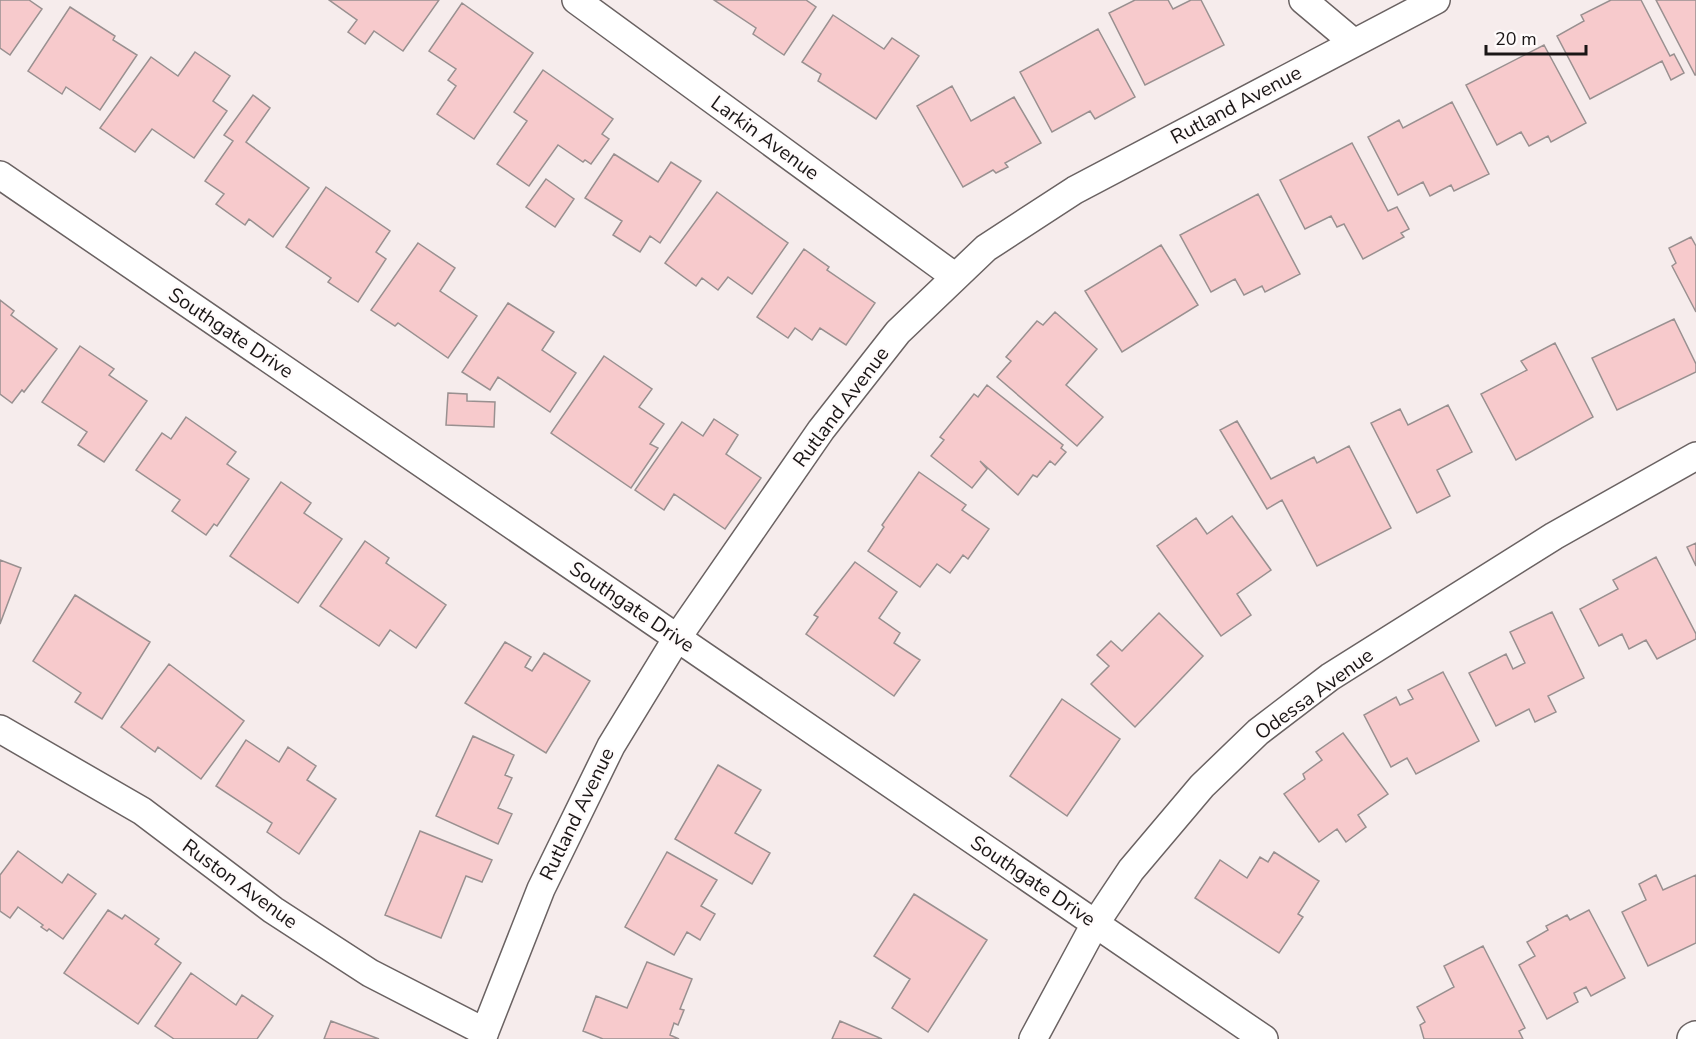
<svg xmlns="http://www.w3.org/2000/svg" width="1696" height="1039" viewBox="0 0 1696 1039" font-family="'Nunito Sans',sans-serif">
	<style>
		.building { fill: #f7cacc; stroke: #999090; stroke-width: 1.5 }
		.lines { fill: none; stroke-linecap: round; stroke-linejoin: round }
		.minor-casing { stroke: #6a6262; stroke-width: 30 }
		.tertiary-casing { stroke: #6a6262; stroke-width: 36 }
		.minor { stroke: #fff; stroke-width: 27 }
		.tertiary { stroke: #fff; stroke-width: 33 }
		.labels { text-anchor: middle; dominant-baseline: central; stroke-width: 4.5; stroke-linejoin: round; paint-order: stroke }
		.street-label { font-size: 20px; fill: #1a1616; stroke: #fffbfb }
	</style>
	<rect width="100%" height="100%" fill="#f6ecec"/>
	<path class="building" d="M0,0H29L42,9L10,55L0,48Z
		M329,0H439L403,51L374,31L365,44L348,32L357,20Z
		M714,0H806L816,7L784,55L753,34L756,28Z
		M1135,0H1168L1173,9L1191,0H1201L1224,45L1145,85L1109,13Z
		M1611,0H1641L1670,56L1674,54L1684,73L1671,80L1662,61L1590,99L1557,36L1584,21L1581,15Z
		M1656,0H1696V75H1695Z
		M462,3L533,53L474,139L437,114L456,86L448,80L456,69L429,51Z
		M70,7L115,36L113,40L137,55L100,110L66,87L62,94L28,71Z
		M833,15L884,49L892,38L919,56L876,119L818,81L821,74L802,62Z
		M1098,29L1135,97L1095,119L1090,111L1052,132L1020,72Z
		M1544,45L1586,123L1551,142L1548,136L1529,146L1521,132L1497,145L1466,85Z
		M195,52L230,76L213,101L227,111L194,158L152,129L135,152L100,128L151,57L178,76Z
		M543,70L613,119L602,134L609,139L591,164L585,160L583,162L558,145L529,186L497,164L527,121L514,112Z
		M952,86L971,121L1014,97L1041,143L1005,163L1008,167L996,173L993,170L963,187L917,106Z
		M253,95L270,108L246,142L309,188L273,237L249,219L245,225L216,204L224,194L205,181L233,141L224,135Z
		M1452,102L1489,174L1454,191L1451,185L1430,196L1423,182L1398,195L1368,137L1399,120L1403,128Z
		M1352,143L1388,211L1397,207L1409,229L1401,233L1404,237L1363,259L1344,224L1337,227L1331,216L1305,229L1280,180Z
		M614,154L658,182L671,162L701,181L660,243L650,236L640,252L613,235L622,221L585,198Z
		M546,179L574,199L555,227L526,207Z
		M326,187L390,231L376,252L386,259L358,302L328,282L331,278L286,247Z
		M717,192L788,243L752,294L728,277L718,290L702,278L696,286L665,263Z
		M1258,194L1300,274L1265,292L1262,286L1244,295L1235,279L1211,292L1180,235Z
		M1691,237L1696,246V312L1672,266L1676,263L1669,248Z
		M418,243L455,268L440,291L477,316L448,358L398,323L395,326L371,310Z
		M1161,245L1198,305L1122,352L1085,291Z
		M804,249L829,267L827,270L875,303L846,345L820,328L812,340L795,328L788,338L757,317Z
		M0,300L14,311L11,315L57,349L24,392L22,390L12,403L0,394Z
		M508,303L554,332L542,350L576,373L550,412L498,377L490,390L462,372Z
		M1055,312L1097,349L1066,385L1103,417L1077,446L997,377L1011,361L1006,357L1037,321L1043,325Z
		M1674,319L1696,364V372L1617,410L1592,358Z
		M1555,343L1593,417L1516,460L1481,394L1527,370L1521,361Z
		M80,346L114,369L109,375L147,401L104,462L78,445L87,432L42,402Z
		M604,356L652,389L639,407L664,424L650,444L658,448L631,488L551,433Z
		M987,385L1063,445L1061,448L1066,452L1055,465L1050,461L1037,477L1033,475L1018,495L980,461L987,469L972,488L931,456L944,440L940,437L974,394L978,397Z
		M448,393L467,394V401L495,402L494,427L446,425Z
		M1448,405L1472,452L1437,470L1450,496L1417,513L1371,423L1400,409L1408,425Z
		M186,417L236,452L227,464L249,479L217,526L214,524L206,535L172,511L180,500L136,470L162,433L171,439Z
		M714,419L738,435L726,454L761,478L725,529L674,494L664,510L635,490L682,422L703,436Z
		M1237,421L1271,479L1314,457L1317,463L1349,446L1391,528L1317,566L1282,500L1267,509L1220,430Z
		M919,472L966,505L962,510L989,529L968,559L963,555L950,573L937,564L920,587L868,551L884,527L882,525Z
		M281,482L311,503L304,513L342,539L298,603L230,556Z
		M1232,516L1271,570L1237,594L1251,615L1221,636L1157,546L1196,518L1207,534Z
		M365,541L389,558L386,563L446,605L416,648L390,630L379,646L320,606Z
		M1696,543V566L1687,547Z
		M1656,557L1696,634V639L1657,659L1646,640L1629,649L1622,634L1599,646L1580,609L1618,589L1613,580Z
		M0,560L21,568L0,624Z
		M855,562L897,592L879,618L900,633L894,643L920,660L894,696L806,634L818,617L814,615Z
		M75,595L150,642L102,719L75,702L81,693L33,661Z
		M1552,612L1584,678L1548,696L1556,712L1535,722L1529,709L1496,726L1469,673L1506,654L1513,669L1525,663L1510,632Z
		M1159,613L1203,656L1135,727L1091,684L1109,666L1097,655L1111,641L1122,651Z
		M505,642L531,657L525,667L532,671L544,653L590,681L546,753L465,703Z
		M169,664L244,721L201,779L158,747L155,752L121,727Z
		M1443,672L1479,741L1416,774L1407,758L1391,767L1364,715L1396,697L1400,705L1413,699L1408,690Z
		M1062,699L1120,739L1067,816L1010,776Z
		M1343,733L1388,794L1358,815L1366,827L1346,842L1337,829L1319,842L1284,794L1305,779L1303,774L1322,760L1316,752Z
		M473,736L514,755L505,775L512,778L498,808L512,814L498,844L436,816Z
		M246,740L279,762L288,747L316,766L307,780L336,799L299,854L267,832L272,823L216,786Z
		M718,765L761,790L735,833L770,853L752,884L675,839Z
		M420,831L492,860L482,882L466,876L441,938L385,915Z
		M18,851L62,883L68,874L96,894L63,939L49,929L47,931L41,927L43,925L18,907L10,918L0,911V875Z
		M667,852L717,880L701,906L715,914L700,940L687,932L674,955L625,927Z
		M1274,852L1319,881L1298,914L1303,917L1279,953L1195,898L1220,860L1247,878L1260,857L1268,862Z
		M1656,875L1663,890L1696,875V943L1648,966L1622,912L1646,900L1639,884Z
		M914,894L987,940L928,1032L892,1008L910,979L874,956Z
		M108,910L122,919L125,915L159,939L155,944L181,963L138,1024L64,973Z
		M1589,910L1625,978L1591,996L1586,987L1574,993L1578,1002L1547,1019L1519,965L1535,956L1527,942L1548,930L1546,926L1567,915L1570,920Z
		M1483,946L1525,1028L1519,1031L1523,1039H1424L1420,1025L1425,1022L1417,1007L1454,987L1444,966Z
		M647,962L692,979L680,1009L684,1010L678,1025L674,1023L670,1035L679,1039H603L583,1031L596,996L627,1008Z
		M191,973L236,1005L242,995L273,1016L257,1039H174L155,1026Z
		M331,1021L379,1039H324Z
		M840,1021L882,1039H832Z"/>
	<g class="lines">
		<defs>
			<path id="minor" d="M576,0L954,276
				M1303,0L1353,42
				M0,175L1264,1039
				M0,729L142,811L273,910L370,973L485,1032
				M482,1039L541,889L611,746L677,638L821,430L898,332L986,248L1075,190L1436,0
				M1033,1039L1095,924L1131,870L1202,786L1258,732L1330,677L1554,536L1696,456"/>
			<path id="tertiary" d="M1694,1039L1696,1038"/>
		</defs>
		<use href="#minor" class="minor-casing"/>
		<use href="#tertiary" class="tertiary-casing"/>
		<use href="#minor" class="minor"/>
		<use href="#tertiary" class="tertiary"/>
	</g>
	<g class="labels">
		<g class="street-label">
			<text transform="translate(1236 105) rotate(-28)">Rutland Avenue</text>
			<text transform="translate(765 138) rotate(36)">Larkin Avenue</text>
			<text transform="translate(231 333) rotate(34)">Southgate Drive</text>
			<text transform="translate(841 407) rotate(-53)">Rutland Avenue</text>
			<text transform="translate(632 607) rotate(34)">Southgate Drive</text>
			<text transform="translate(1314 694) rotate(-36)">Odessa Avenue</text>
			<text transform="translate(577 814) rotate(-64)">Rutland Avenue</text>
			<text transform="translate(1033 881) rotate(34)">Southgate Drive</text>
			<text transform="translate(240 884) rotate(36)">Ruston Avenue</text>
		</g>
	</g>
	<path d="M1486 45v9h100v-9" fill="none" stroke="#1a1616" stroke-width="3"/>
	<text x="1495" y="45" font-size="18" fill="#1a1616" stroke="#fffbfb" stroke-width="4.5" paint-order="stroke">20 m</text>
</svg>
